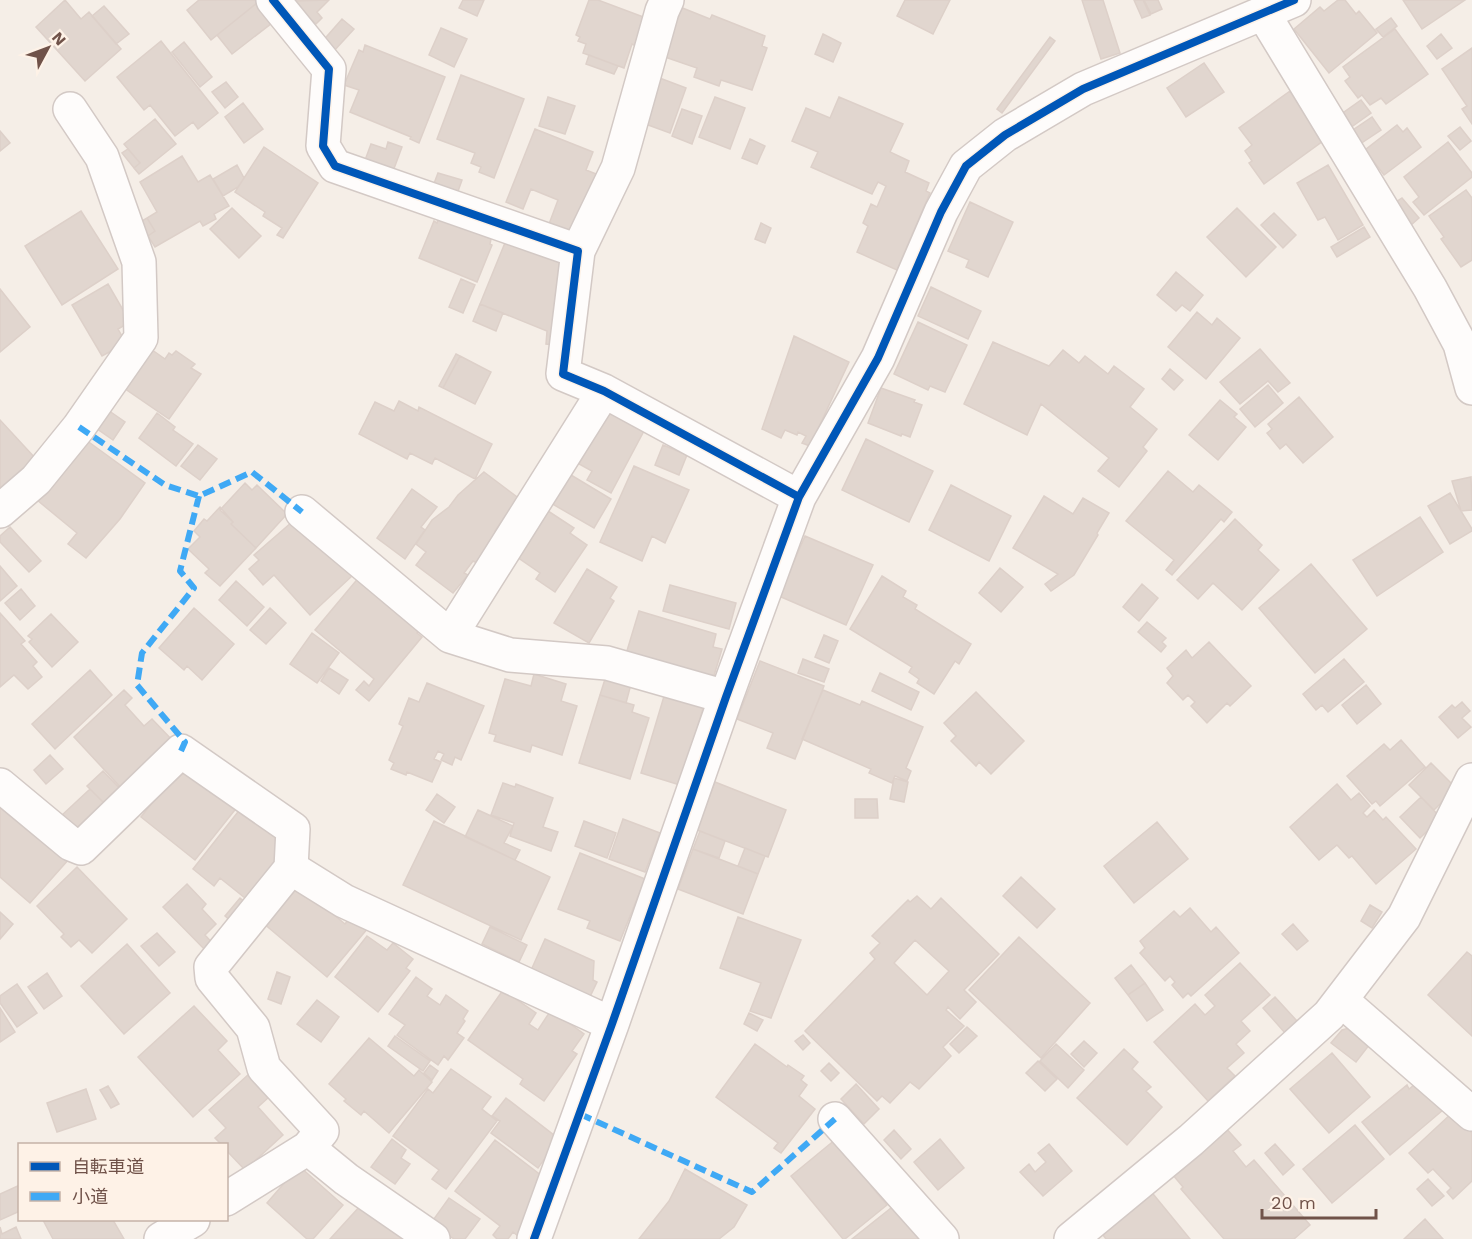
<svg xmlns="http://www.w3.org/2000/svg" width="1472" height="1239" viewBox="0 0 1472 1239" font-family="'Work Sans','Noto Sans JP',sans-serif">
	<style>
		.building { fill: #e1d6cf; stroke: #ddd0c9; stroke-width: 1.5; fill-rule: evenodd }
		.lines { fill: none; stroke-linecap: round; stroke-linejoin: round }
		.minor-casing { stroke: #d3c9c5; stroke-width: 36 }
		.minor { stroke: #fefcfb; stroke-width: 33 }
		.quiet { stroke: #3fa9f5; stroke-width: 6; stroke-dasharray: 12 6; stroke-linecap: butt }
		.cycleway-casing { stroke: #fef2e7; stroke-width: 11 }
		.cycleway { stroke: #0057b8; stroke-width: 8 }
	</style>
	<rect width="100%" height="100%" fill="#f5eee7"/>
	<path class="building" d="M65,0L81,19L89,12L121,49L85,81L36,27Z
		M199,0H255L257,3L211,40L187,10Z
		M329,0L317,12L322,18L316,24L292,1Z
		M463,0H484L477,16L459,8Z
		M589,0H598L646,18L636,46L632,44L624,68L583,53L586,44L578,41L580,37L576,35Z
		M905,0H950L933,34L897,16Z
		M1082,0H1103L1120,53L1101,59Z
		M1134,0H1143L1150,15L1142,18Z
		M1144,0H1158L1162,9L1151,14Z
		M1338,0H1345L1356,14L1359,11L1377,33L1329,73L1294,29L1320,7L1324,11Z
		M1403,0H1465L1422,29Z
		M257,3L272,23L232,54L217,35Z
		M104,6L129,34L116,44L92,16Z
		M680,7L710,19L712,15L765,36L762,46L767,48L752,90L721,80L719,86L694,77L697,68L662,56Z
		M1391,18L1397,26L1383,37L1376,29Z
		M342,19L354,29L333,52L321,43Z
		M441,28L467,39L454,67L429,55Z
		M1395,29L1428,74L1386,104L1381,98L1370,105L1362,95L1358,98L1345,81L1350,77L1343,67Z
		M823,34L841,43L833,62L815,54Z
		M1441,34L1452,48L1437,59L1427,46Z
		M1050,37L1055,41L1002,113L997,109Z
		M161,41L218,113L198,129L193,122L175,136L150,105L144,110L117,77Z
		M184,42L212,77L200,87L172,52Z
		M365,45L445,77L419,143L410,139L411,137L350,112L359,90L344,85L359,50L363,52Z
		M1472,48V124L1462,109L1467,106L1442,69Z
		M589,55L618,66L614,74L586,64Z
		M1204,63L1224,92L1186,117L1167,88Z
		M461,75L524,99L494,178L479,172L481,167L471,163L475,153L437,139Z
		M657,77L686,88L670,133L640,122Z
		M226,82L238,97L225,108L212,92Z
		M1290,91L1323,141L1264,184L1249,163L1252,161L1245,151L1252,145L1239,128Z
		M548,97L575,106L565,134L539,126Z
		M715,97L745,108L730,149L699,137Z
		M839,97L903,124L890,152L909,161L905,172L929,183L926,191L930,193L897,270L857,252L868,226L863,223L871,204L877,207L886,186L878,182L872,194L811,167L818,152L792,141L806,108L830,118Z
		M1361,100L1371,113L1350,128L1340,115Z
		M243,103L263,129L244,143L225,117Z
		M682,109L702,116L692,144L672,136Z
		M1372,117L1381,130L1360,144L1350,132Z
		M155,119L176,144L139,174L134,168L140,163L124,144Z
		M1397,125L1403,132L1407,128L1421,147L1384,175L1365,150Z
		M1460,127L1471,141L1460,150L1448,136Z
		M535,129L593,152L586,170L601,176L570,233L549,224L558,200L531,189L523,209L506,202Z
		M0,131L10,143L0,151Z
		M750,139L765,146L757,164L742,158Z
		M388,142L402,147L392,174L364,163L371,144L386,149Z
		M1448,142L1472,173V177L1424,215L1413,202L1419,197L1404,177Z
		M264,147L318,183L283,238L277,235L282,228L263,216L265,212L235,192Z
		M128,149L140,163L134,168L122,153Z
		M182,156L198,182L210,175L229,206L214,214L216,219L203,226L200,221L155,247L148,236L155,231L147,218L157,212L140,182Z
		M237,165L244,178L238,187L223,196L213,179Z
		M1328,165L1363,225L1338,240L1325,217L1318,220L1297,183Z
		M438,173L462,180L457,194L433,186Z
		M1466,190L1472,198V260L1461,267L1441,239L1444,237L1429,216Z
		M1402,198L1419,218L1410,226L1393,204Z
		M970,202L1013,222L988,277L966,267L969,260L948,251Z
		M232,208L261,236L239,258L210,229Z
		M1237,208L1276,247L1246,277L1207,237Z
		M81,211L118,269L62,305L25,246Z
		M1274,213L1296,235L1283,248L1261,225Z
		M439,217L491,239L490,244L492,245L477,282L419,258L434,221L437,223Z
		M147,218L155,231L148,236L140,222Z
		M761,223L771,228L765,243L755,239Z
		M1364,227L1370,237L1337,257L1331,247Z
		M509,233L560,254L553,345L546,344L547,331L480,304Z
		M1176,272L1203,295L1190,311L1182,305L1176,311L1157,295Z
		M461,279L475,285L463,313L449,307Z
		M108,284L130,322L118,329L126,343L102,356L72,305Z
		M931,287L981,311L968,339L918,316Z
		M0,289L30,327L0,352Z
		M480,304L503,313L496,331L473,321Z
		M1197,312L1212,325L1217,318L1240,338L1206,379L1168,347Z
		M918,322L967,345L945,392L930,386L928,390L894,374Z
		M794,336L849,362L810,446L802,443L806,436L798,432L797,435L785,430L781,438L762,429Z
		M993,342L1049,366L1063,350L1079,363L1085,356L1108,374L1114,366L1144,389L1130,407L1157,429L1143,447L1147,451L1119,487L1098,471L1109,458L1041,404L1027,435L964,404Z
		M148,347L165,359L169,353L172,355L176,351L195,364L191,368L201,374L169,419L121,386Z
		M1260,349L1290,383L1278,392L1268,381L1240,404L1220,382Z
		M456,354L460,356L443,388L439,386Z
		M460,356L491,372L475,404L443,388Z
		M1170,369L1183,380L1174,390L1162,379Z
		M1268,385L1283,403L1255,427L1240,409Z
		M881,388L915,400L914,402L922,405L910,437L902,434L901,436L868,423Z
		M1299,397L1333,437L1303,463L1286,444L1280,449L1267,433L1272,429L1268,424Z
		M1220,400L1237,414L1234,417L1246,427L1218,460L1189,435Z
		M399,401L418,411L419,407L492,444L475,479L435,458L432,464L410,453L407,459L359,434L375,402L394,411Z
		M105,408L125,422L113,440L93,426Z
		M608,409L645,429L611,493L587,480L592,471L579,464Z
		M157,413L175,427L173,430L193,444L176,466L139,438Z
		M0,420L36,459L0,492Z
		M866,439L933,471L909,522L842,490Z
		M86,440L145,483L120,519L86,558L68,544L77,533L37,500Z
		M198,445L217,459L200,480L181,466Z
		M663,445L687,455L679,475L655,465Z
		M634,466L689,490L665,543L652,536L642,561L600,542Z
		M1168,471L1193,492L1199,485L1232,512L1224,522L1221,519L1172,575L1166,570L1174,560L1126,521Z
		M484,472L521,500L509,517L506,515L495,531L498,533L477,563L473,561L464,573L468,575L453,593L416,565L426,552L416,544L432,520L449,507L458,495Z
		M566,472L611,499L594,528L549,502Z
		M1471,477L1472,510L1461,511L1452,481Z
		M245,483L252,490L257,485L287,514L256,548L231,524L233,522L220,510Z
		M951,485L1011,516L989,561L929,530Z
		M412,489L437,507L421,527L425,530L405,559L377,538Z
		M1450,493L1472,529V531L1450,544L1428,506Z
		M1044,496L1073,514L1083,498L1109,513L1097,533L1098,535L1074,575L1051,591L1045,584L1058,574L1013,548Z
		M220,507L233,522L231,524L256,548L220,586L205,573L209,569L188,549L200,537L194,531L204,519L207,521Z
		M548,511L574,528L570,533L587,545L555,592L536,579L540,573L517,557Z
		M1420,517L1443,552L1377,596L1353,560Z
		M1235,519L1262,545L1258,550L1279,570L1242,610L1213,583L1198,599L1177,580Z
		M292,522L307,539L314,533L352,576L310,615L274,575L263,585L249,569L259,560L254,555Z
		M10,527L41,561L29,572L0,542V536Z
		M805,536L873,565L846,625L779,596Z
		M1311,564L1367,629L1315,673L1259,608Z
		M0,566L17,586L0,601Z
		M1000,568L1023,587L1001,612L979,593Z
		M587,569L617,587L610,598L614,601L589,643L554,623Z
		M360,576L422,627L417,633L422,637L369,701L356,690L364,681L369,686L374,679L315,630Z
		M882,576L906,591L903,597L917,605L915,609L971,644L959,664L955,661L934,694L917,683L919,679L909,672L912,667L850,629Z
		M236,581L264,607L247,626L219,600Z
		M1142,584L1158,598L1139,621L1123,607Z
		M670,585L736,603L729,629L663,611Z
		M21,589L35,606L20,620L5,603Z
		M194,608L234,644L202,680L187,666L184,670L159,648Z
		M270,608L286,623L266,644L250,630Z
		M639,611L716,634L713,647L722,649L713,679L626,654Z
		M0,613L25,641L21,644L37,662L33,666L42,677L28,689L14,675L0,687Z
		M51,614L78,642L52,667L29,642L32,639L28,636Z
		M1147,622L1166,638L1162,642L1166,646L1161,652L1138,632Z
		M312,633L339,653L317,683L290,664Z
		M824,635L838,641L829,663L815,657Z
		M1209,642L1251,686L1230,706L1227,703L1207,723L1191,706L1195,702L1188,695L1183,700L1167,683L1173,676L1167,668L1186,650L1192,658Z
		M803,659L829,669L824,682L798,673Z
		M1344,659L1364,682L1328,712L1322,705L1316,710L1303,694Z
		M760,661L824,686L795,759L767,748L773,733L737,719Z
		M329,668L348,680L339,694L321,681Z
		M90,670L112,695L55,749L32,724Z
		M880,673L919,692L911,710L872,691Z
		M534,674L566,684L561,701L577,706L562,755L532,745L530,752L494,741L496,735L489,733L505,679L531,686Z
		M606,676L631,684L626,703L600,695Z
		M427,683L484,706L461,760L455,757L452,765L441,760L444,754L438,751L434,759L441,762L432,782L407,772L406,775L391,769L394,763L389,760L403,726L399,724L409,698L419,702Z
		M1366,685L1381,704L1357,724L1342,705Z
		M124,690L132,698L125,705L144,726L152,719L175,743L124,791L74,737Z
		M823,690L860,705L862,701L923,727L906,768L911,771L907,781L895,776L892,783L869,773L871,769L802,739Z
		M976,692L1024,741L991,774L979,762L976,766L951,741L956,736L944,723Z
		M665,693L704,705L680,785L641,773Z
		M600,695L634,705L632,712L649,718L630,779L579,763Z
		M1462,702L1470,711L1462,718L1471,727L1458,738L1439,717L1452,705L1455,708Z
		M1401,740L1425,767L1380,806L1376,801L1372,804L1347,776L1384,744L1390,750Z
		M50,755L63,769L46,784L34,770Z
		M1431,763L1456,788L1434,810L1409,785Z
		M189,766L238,806L195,860L141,817L178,770Z
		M103,771L125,794L105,804L87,786Z
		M894,778L908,782L904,802L890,799Z
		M715,782L786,810L768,857L697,830Z
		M503,783L515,787L516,784L553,798L543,827L558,832L551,851L510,836L514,823L491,815Z
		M1337,784L1351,800L1359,793L1370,806L1363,813L1367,817L1374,810L1383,820L1386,817L1416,849L1376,884L1352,856L1349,858L1337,845L1319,860L1290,827Z
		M90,789L105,804L75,831L61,816Z
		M437,794L455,807L444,823L426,810Z
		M1421,797L1441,818L1420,838L1400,817Z
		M0,799L69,859L30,903L0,877Z
		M855,799H877L878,818H855Z
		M241,808L280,839L279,865L250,902L220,878L214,886L193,869Z
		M478,810L513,826L504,843L520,850L515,860L465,837Z
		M623,819L660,833L645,872L609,859Z
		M434,821L550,877L521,940L403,885Z
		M584,821L616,833L607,858L575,846Z
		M1157,822L1188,859L1134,903L1104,866Z
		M700,831L725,841L719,858L693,849Z
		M745,848L765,856L758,874L738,866Z
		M693,849L758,874L743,914L678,889Z
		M580,853L645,879L620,941L587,928L590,921L558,909Z
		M77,867L127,919L92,953L79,940L71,947L61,937L64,934L37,906Z
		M1021,877L1055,909L1037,928L1003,896Z
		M296,883L345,924L352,915L368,928L327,977L263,923Z
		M187,884L206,904L202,909L216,924L205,935L216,947L209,954L163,907Z
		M917,896L931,909L941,898L999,954L964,990L976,1002L960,1019L948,1007L946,1010L964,1026L943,1047L951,1056L919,1089L910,1082L890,1103L882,1096L877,1101L805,1031L875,959L870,953L880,943L872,936L908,900L910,902ZM915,940L949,971L927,995L894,963Z
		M240,898L250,906L235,925L225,916Z
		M1370,905L1382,912L1372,928L1361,921Z
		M1190,908L1211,932L1216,927L1239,953L1191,996L1188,993L1183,998L1172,985L1175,982L1170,976L1165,981L1140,953L1145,948L1140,941L1174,911L1180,917Z
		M0,912L13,924L0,939Z
		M738,917L801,940L771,1018L750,1011L761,983L720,968Z
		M1293,924L1308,941L1297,950L1282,934Z
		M490,927L527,945L519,962L482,944Z
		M157,933L175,952L159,966L141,946Z
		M367,936L387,950L393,943L413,959L406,968L410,971L378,1012L335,977Z
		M1019,937L1090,1003L1041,1058L969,990Z
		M545,939L594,961L593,980L597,982L587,1003L528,977Z
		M127,944L170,993L124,1034L81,986Z
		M1467,952L1472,956V1036L1428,995Z
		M1240,963L1270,995L1241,1021L1250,1031L1236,1044L1244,1053L1227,1068L1235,1076L1208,1101L1154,1042L1195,1004L1205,1015L1215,1006L1205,995Z
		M1131,965L1145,983L1128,995L1115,978Z
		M277,972L290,977L281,1004L268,999Z
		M47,973L62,996L44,1009L28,987Z
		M416,977L432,989L427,996L440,1005L446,995L468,1011L463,1019L465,1021L457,1033L464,1038L448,1060L444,1056L438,1065L397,1035L405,1025L389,1014Z
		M1145,983L1163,1010L1147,1021L1128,995Z
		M17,984L37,1013L17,1027L0,1003V996Z
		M503,990L536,1013L529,1024L538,1030L551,1010L584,1034L572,1051L577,1054L544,1101L520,1084L523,1079L468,1040Z
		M1275,997L1297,1021L1285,1033L1263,1008Z
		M317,1000L339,1017L321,1042L297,1024Z
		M194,1006L227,1041L218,1050L240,1074L193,1117L138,1057Z
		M0,1008L15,1032L0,1042Z
		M749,1013L763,1020L757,1031L744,1024Z
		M967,1027L977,1036L959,1053L950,1044Z
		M1349,1028L1370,1044L1356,1062L1331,1043L1342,1030Z
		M803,1035L810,1043L803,1050L795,1041Z
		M395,1036L430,1061L423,1071L388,1046Z
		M369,1038L414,1076L419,1070L432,1082L389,1133L364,1111L361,1115L344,1101L346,1099L329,1084Z
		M1084,1041L1097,1053L1084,1067L1071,1054Z
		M755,1044L787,1067L788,1065L804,1076L801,1080L807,1085L799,1096L815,1109L781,1153L774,1148L778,1143L716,1097Z
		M1056,1044L1084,1070L1068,1088L1040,1061Z
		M1124,1049L1138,1062L1132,1069L1151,1087L1146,1091L1162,1107L1127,1145L1077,1098Z
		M1332,1053L1370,1097L1329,1133L1290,1089Z
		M1038,1061L1057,1079L1045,1091L1026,1073Z
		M829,1063L839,1073L831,1081L821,1071Z
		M430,1065L438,1071L432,1080L424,1073Z
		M451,1069L491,1097L482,1109L497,1121L446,1189L432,1179L439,1170L393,1136L428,1089L433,1093Z
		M249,1074L269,1097L258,1107L283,1135L245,1170L226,1150V1144H221L215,1138L226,1128L209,1110Z
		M1419,1081L1443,1110L1390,1155L1362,1122L1407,1085L1409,1089Z
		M856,1084L879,1109L864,1124L841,1099Z
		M108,1086L119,1104L111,1108L100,1090Z
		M86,1089L96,1119L57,1132L47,1103Z
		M506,1098L559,1139L538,1168L491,1133L500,1121L492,1116Z
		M1453,1112L1472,1133V1181L1453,1199L1447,1192L1451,1188L1433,1169L1428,1173L1409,1153Z
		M1355,1125L1384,1159L1332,1203L1303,1169Z
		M1224,1126L1241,1145L1233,1151L1246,1167L1254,1160L1310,1225L1294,1239H1224L1181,1189L1183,1187L1167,1168Z
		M894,1130L911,1149L901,1159L884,1140Z
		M392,1139L406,1150L401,1158L410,1164L395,1184L371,1167Z
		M836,1139L873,1183L871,1186L887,1205L845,1239H843L791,1176Z
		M940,1139L964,1168L938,1190L914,1162Z
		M495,1140L542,1176L518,1236L513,1232L508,1239H497L493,1235L500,1226L455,1191Z
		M1049,1144L1072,1171L1043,1196L1020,1172L1029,1164L1035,1172L1046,1162L1038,1153Z
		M1275,1144L1294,1165L1283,1175L1265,1153Z
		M299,1166L343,1205L313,1239H307L267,1203Z
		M685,1169L747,1205L734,1227L719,1239H639L669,1201Z
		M1428,1179L1444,1196L1432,1206L1417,1189Z
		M20,1185V1211L0,1220V1194Z
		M1149,1189L1190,1239H1106L1100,1231Z
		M449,1198L480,1219L465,1239H454L431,1223Z
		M896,1204L920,1239H852Z
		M361,1205L406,1239H330Z
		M1425,1219L1443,1239H1404Z
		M43,1220H113L124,1239H53Z
		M0,1227L2,1234L16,1227L21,1239H0Z"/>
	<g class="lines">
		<defs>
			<path id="minor" d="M273,0L329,69L323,146L335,166L578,251L563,374L604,391L799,497
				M1263,13L1430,288L1460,344L1472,388
				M578,251L618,168L662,11L667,0
				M0,511L36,480L79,427L141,338L139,262L102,157L70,109
				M302,512L450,636L510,655L607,663L726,697
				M450,636L604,391
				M0,785L71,844L81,848L181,751L293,829L291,868L344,901L612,1024
				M1341,1000L1472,1114
				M835,1119L942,1239
				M308,1148L346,1179L433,1239
				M226,1199L308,1148L322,1131L264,1068L253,1028L212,978L211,967L291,868
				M161,1239L193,1220
				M534,1239L612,1024L726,697L799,497L878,358L941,212L966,166L1005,135L1083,89L1294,0
				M1071,1239L1191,1140L1329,1015L1404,917L1472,780"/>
		</defs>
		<use href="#minor" class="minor-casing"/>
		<use href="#minor" class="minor"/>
		<path class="quiet" d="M79,427L165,485L199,496L252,472L302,512
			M181,751L185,742L137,685L142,653L194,588L180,571L199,496
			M580,1114L752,1192L835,1119"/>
		<defs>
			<path id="cycleway" d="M273,0L329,69L323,146L335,166L578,251L563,374L604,391L799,497
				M534,1239L612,1024L726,697L799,497L878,358L941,212L966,166L1005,135L1083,89L1294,0"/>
		</defs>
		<use href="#cycleway" class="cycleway-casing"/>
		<use href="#cycleway" class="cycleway"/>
	</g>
	<rect x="18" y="1143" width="210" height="78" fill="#fef2e7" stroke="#c5b2a8" stroke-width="1.5"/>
	<rect x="30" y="1162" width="30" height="9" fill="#0057b8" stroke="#c5b2a8" stroke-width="1.5"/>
	<text x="72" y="1173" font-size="18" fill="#705249">自転車道</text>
	<rect x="30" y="1192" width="30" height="9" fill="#3fa9f5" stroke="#c5b2a8" stroke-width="1.5"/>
	<text x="72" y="1203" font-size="18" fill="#705249">小道</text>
	<g transform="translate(48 48) rotate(49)" stroke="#fef2e7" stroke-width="4.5" paint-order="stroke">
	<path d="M0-4.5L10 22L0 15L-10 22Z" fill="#705249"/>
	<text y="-9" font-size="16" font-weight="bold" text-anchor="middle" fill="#705249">N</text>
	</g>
	<path d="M1262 1209v9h114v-9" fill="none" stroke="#705249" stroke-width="3"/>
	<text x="1271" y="1209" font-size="18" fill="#705249" stroke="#fef2e7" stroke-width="4.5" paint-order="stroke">20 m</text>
</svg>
